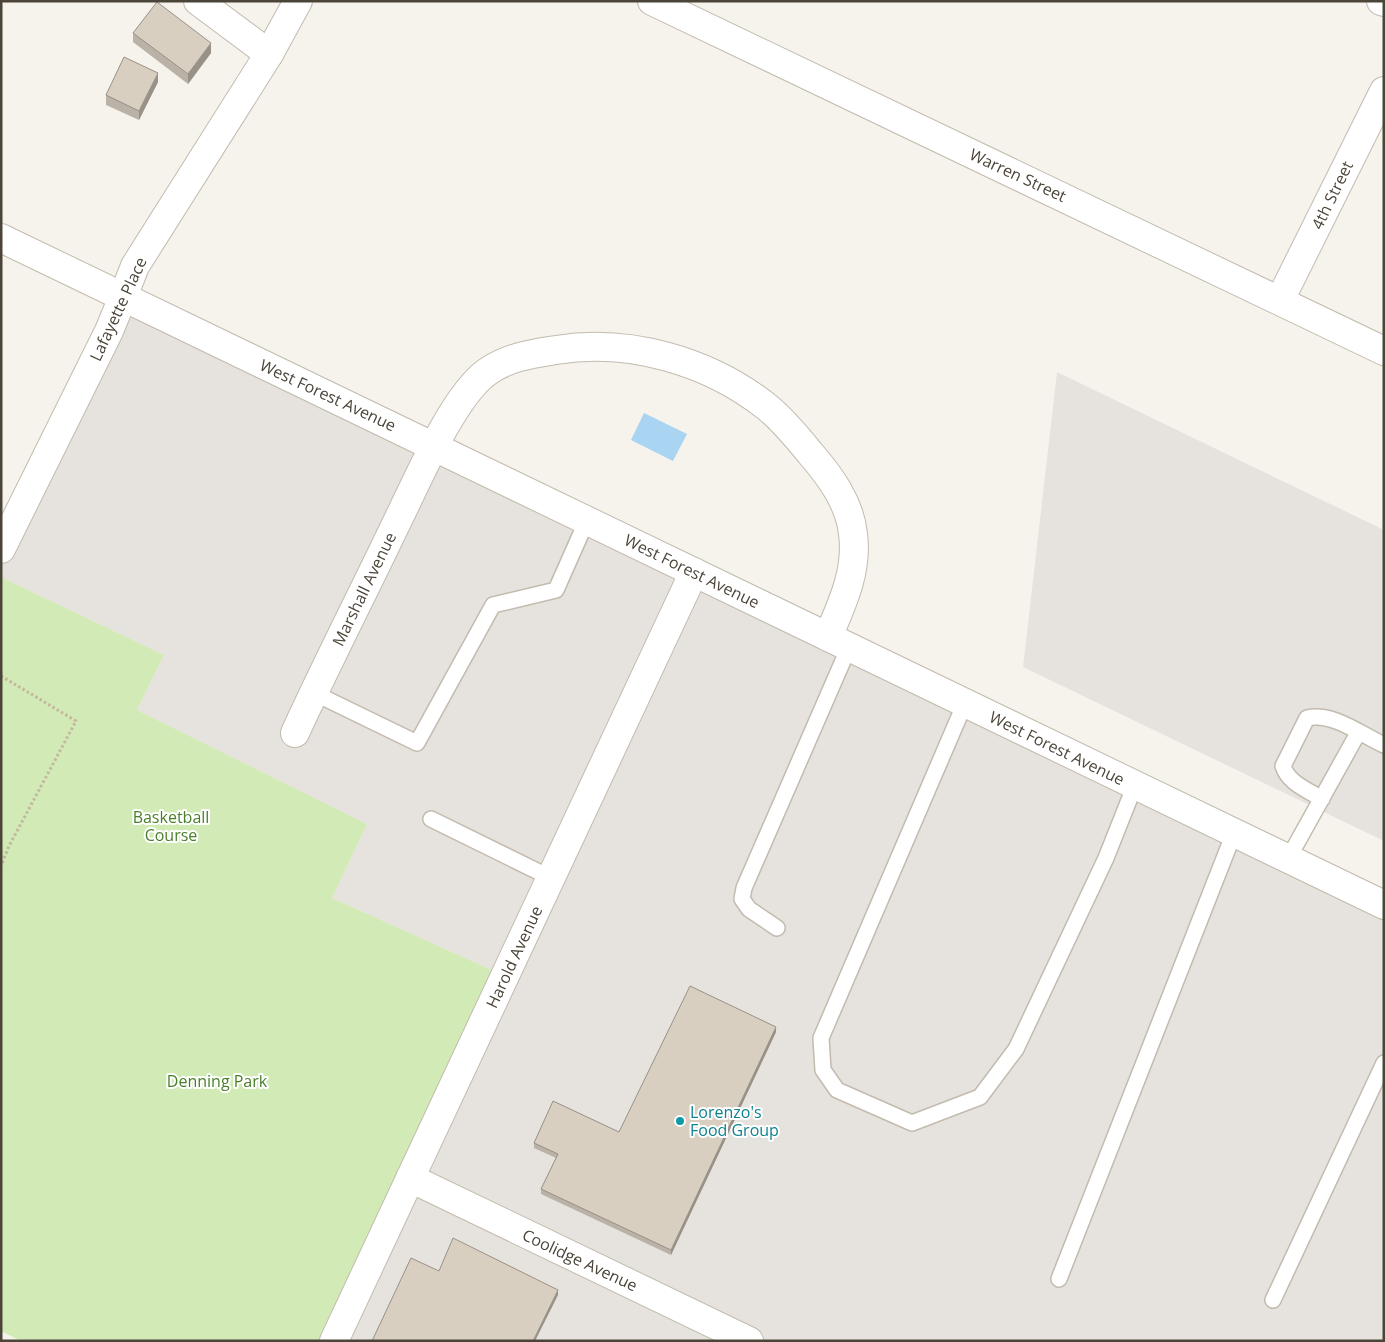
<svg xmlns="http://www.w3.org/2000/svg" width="1385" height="1342" viewBox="0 0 1385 1342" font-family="'Open Sans',sans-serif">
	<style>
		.industrial { fill: #e6e2dd }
		.green { fill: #d2eab5 }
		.water { fill: #a9d4f2 }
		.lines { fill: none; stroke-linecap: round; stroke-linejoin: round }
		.service-casing { stroke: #c2bbae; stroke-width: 18 }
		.minor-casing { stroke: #c2bbae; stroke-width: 30 }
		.tertiary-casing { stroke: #c2bbae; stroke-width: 30 }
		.path { stroke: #c4b79f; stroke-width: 3; stroke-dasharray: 2.5 2.5; stroke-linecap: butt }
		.service { stroke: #fff; stroke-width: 15 }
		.minor { stroke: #fff; stroke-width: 28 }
		.tertiary { stroke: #fff; stroke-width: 28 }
		.wall { fill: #bab2a6 }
		.shaded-wall { fill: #979187 }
		.building { fill: #d8cfc1; stroke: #979187 }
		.culture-dot { fill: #0f9aa8; stroke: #fff; stroke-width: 2 }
		.labels { text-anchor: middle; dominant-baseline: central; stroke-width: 4; stroke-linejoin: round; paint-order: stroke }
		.street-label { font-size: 16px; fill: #4b4439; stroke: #fff }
		.park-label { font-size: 16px; fill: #4a7f2a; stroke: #fff }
		.culture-label { font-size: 16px; fill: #0d838f; stroke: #fff; text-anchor: start }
	</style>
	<rect width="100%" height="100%" fill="#f6f3ec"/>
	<path class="industrial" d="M123,297L1384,905V1341H334L505,976L332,898L367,824L137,710L164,655L1,577V549Z
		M1057,372L1384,530V841L1023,667Z"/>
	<path class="green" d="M1,577L164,655L137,710L367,824L332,898L505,976L334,1341H21L1,1331Z"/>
	<path class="water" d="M644,413L687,434L673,461L631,440Z"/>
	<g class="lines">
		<defs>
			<path id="service" d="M314,693L417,743L493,605L556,590L587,520
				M965,703L821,1038L823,1070L837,1090L912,1123L980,1097L1016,1049L1106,858L1135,785
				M1322,799C1308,790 1288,783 1283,766L1307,718C1333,712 1360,734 1384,745
				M431,819L551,878
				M1288,859L1358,733
				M777,928L749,909L742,899L744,888L849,647
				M1059,1279L1234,833
				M1273,1300L1384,1063"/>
			<path id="minor" d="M198,1L269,54
				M652,1L1384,351
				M1381,1L1384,2
				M1280,300L1384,91
				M1,549L109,331L123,297
				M295,733C327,663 362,595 395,526C415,486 452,397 487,372C508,357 531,354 556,350C629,338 709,361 767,407C783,420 797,437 810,453C830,476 850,503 853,534C858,571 842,604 828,637
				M410,1178L749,1341
				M334,1341L694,572"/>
			<path id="tertiary" d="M1,238L1384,905
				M123,297L135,266L269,54L298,1"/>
		</defs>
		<use href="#service" class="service-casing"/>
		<use href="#minor" class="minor-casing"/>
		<use href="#tertiary" class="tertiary-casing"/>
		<path class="path" d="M1,676L76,721L9,846L1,866"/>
		<use href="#service" class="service"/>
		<use href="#minor" class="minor"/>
		<use href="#tertiary" class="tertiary"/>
	</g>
	<path class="wall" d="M133,33L211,53L188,84L133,42Z
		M158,82L139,120L106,105V95Z
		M776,1032L671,1255L541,1194V1189L556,1158L534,1148V1143L619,1132Z"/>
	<path class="shaded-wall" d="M211,43V53L188,84V74Z
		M158,73V82L139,120V111Z
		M776,1027V1032L671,1255V1250Z
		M558,1290V1295L535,1341H533Z"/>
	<path class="building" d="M157,2L211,43L188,74L133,33Z
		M124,57L158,73L139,111L106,95Z
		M690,986L776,1027L671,1250L541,1189L558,1154L534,1143L553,1101L619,1132Z
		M453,1238L558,1290L533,1341H372L411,1258L439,1271Z"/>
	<circle class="culture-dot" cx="680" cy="1121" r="5"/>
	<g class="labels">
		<g class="street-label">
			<text transform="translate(1018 175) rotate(25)">Warren Street</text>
			<text transform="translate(1332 195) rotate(-64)">4th Street</text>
			<text transform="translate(118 309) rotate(-65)">Lafayette Place</text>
			<text transform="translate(328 395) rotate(25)">West Forest Avenue</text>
			<text transform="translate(692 571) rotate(26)">West Forest Avenue</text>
			<text transform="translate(364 589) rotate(-64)">Marshall Avenue</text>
			<text transform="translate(1057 748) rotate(26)">West Forest Avenue</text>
			<text transform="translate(514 957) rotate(-65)">Harold Avenue</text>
			<text transform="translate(580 1260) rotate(25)">Coolidge Avenue</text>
		</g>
		<g class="park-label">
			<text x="171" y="817">Basketball<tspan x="171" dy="18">Course</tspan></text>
			<text x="217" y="1081">Denning Park</text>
		</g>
		<g class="culture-label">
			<text x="690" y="1112">Lorenzo's<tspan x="690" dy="18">Food Group</tspan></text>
		</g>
	</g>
	<rect width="1385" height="1342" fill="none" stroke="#4b4439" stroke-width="5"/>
</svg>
